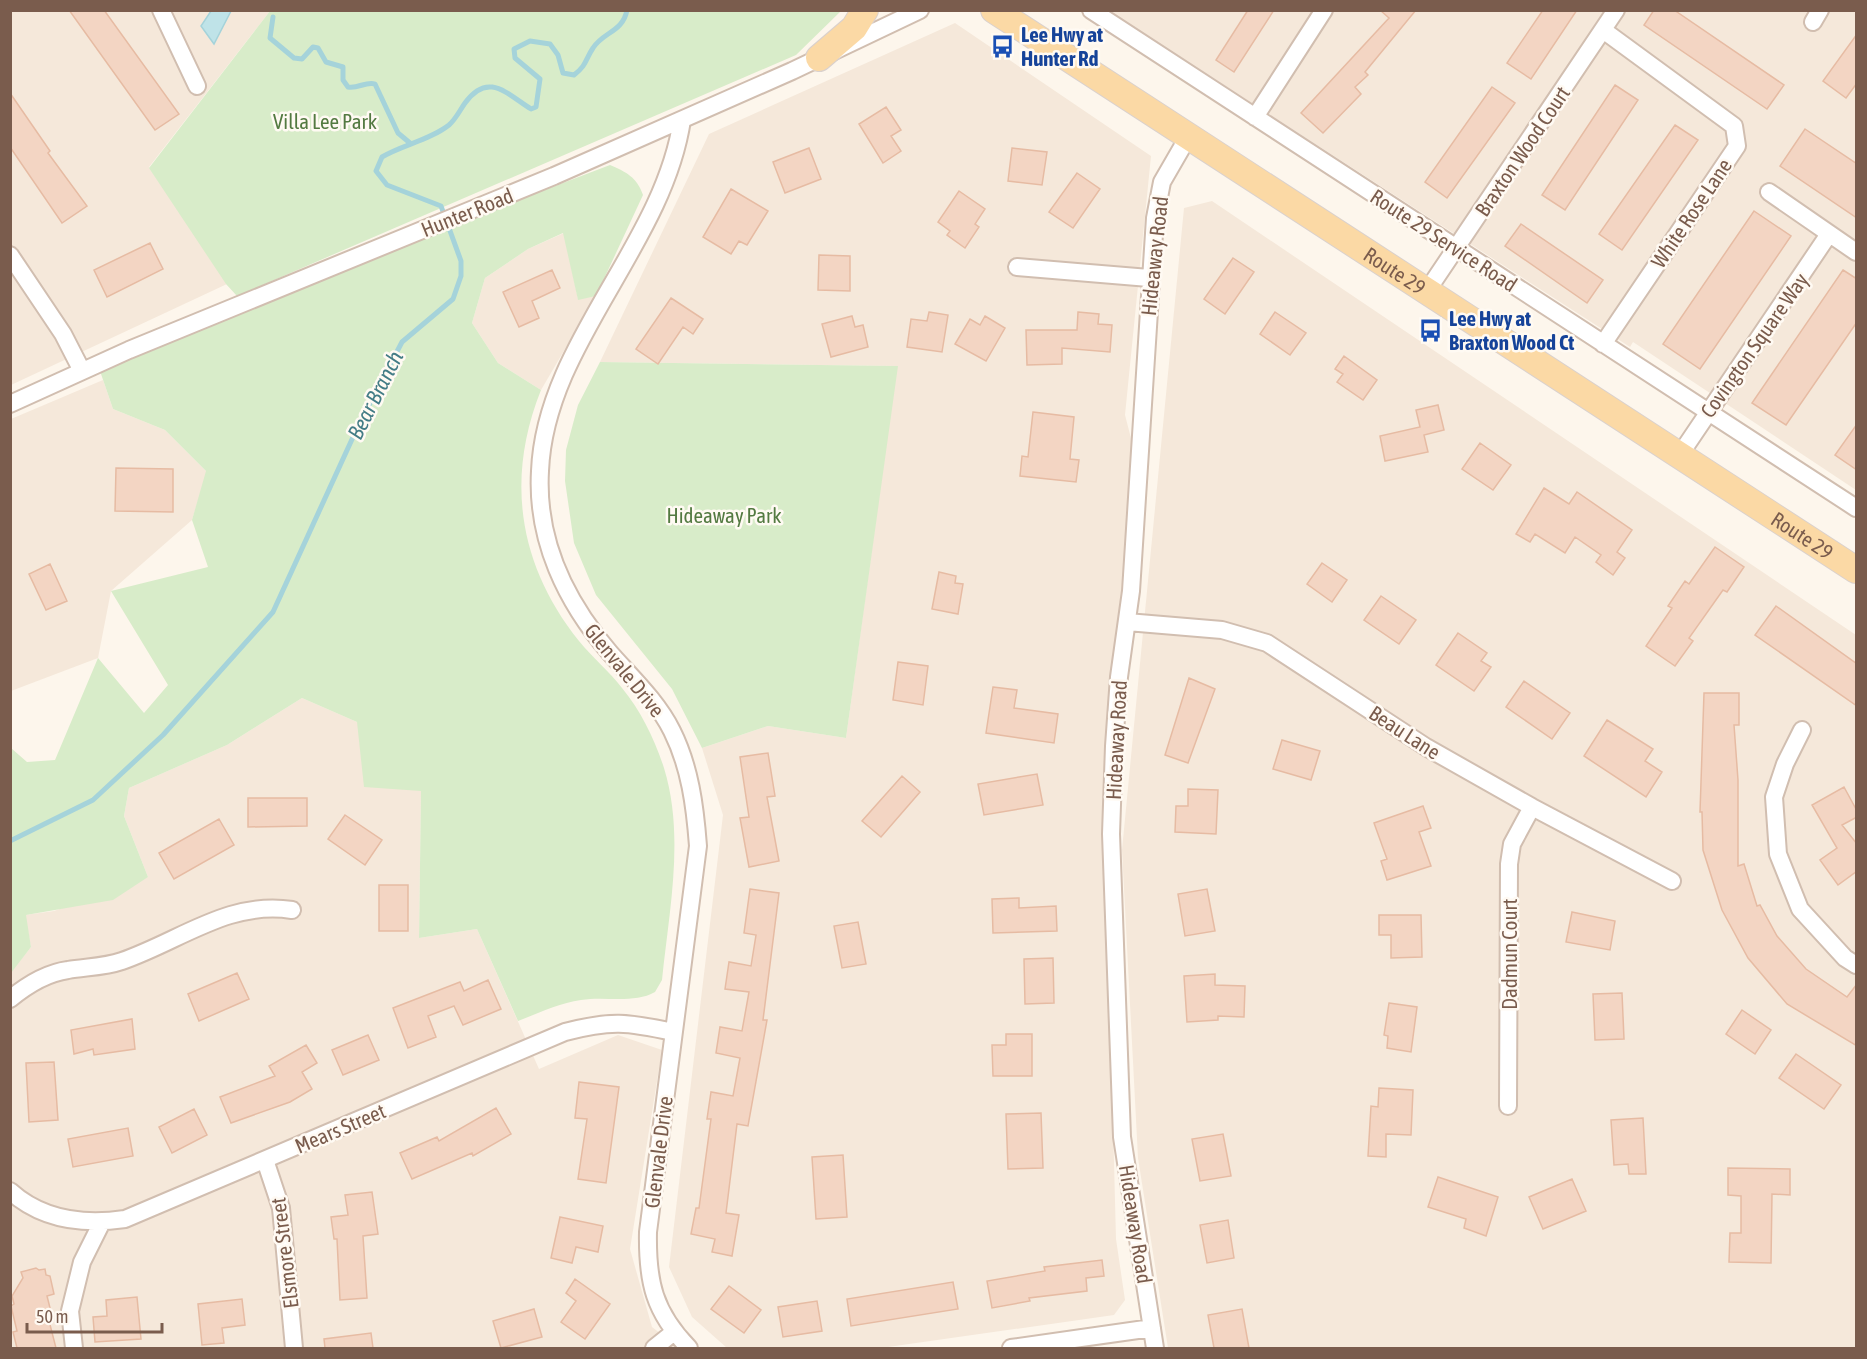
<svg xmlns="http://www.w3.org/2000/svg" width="1867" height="1359" viewBox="0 0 1867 1359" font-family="'Asap Condensed',sans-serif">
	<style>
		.residential { fill: #f5e8da }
		.green { fill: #d8ecc9 }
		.water { fill: #bfe3e8; stroke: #a5d3da; stroke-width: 1.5 }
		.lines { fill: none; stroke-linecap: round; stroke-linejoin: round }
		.stream { stroke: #a5d3da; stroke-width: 5 }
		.building { fill: #f3d5c3; stroke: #e6bba3; stroke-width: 1.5 }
		.street-casing { stroke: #d1beb0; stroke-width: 20 }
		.primary-casing { stroke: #dad1cd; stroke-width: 28 }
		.street { stroke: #fff; stroke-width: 16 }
		.primary { stroke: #fbd9a5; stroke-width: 26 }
		.labels { text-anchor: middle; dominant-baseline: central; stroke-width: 5; stroke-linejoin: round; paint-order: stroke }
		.transit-label { font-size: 21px; font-weight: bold; fill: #164399; stroke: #fffaf3; text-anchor: start }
		.park-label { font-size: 21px; fill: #537a41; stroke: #fffaf3 }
		.street-label { font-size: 21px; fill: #7a5c4d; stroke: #fffaf3 }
		.water-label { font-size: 22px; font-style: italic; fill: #437c86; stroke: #fffaf3 }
	</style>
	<rect width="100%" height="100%" fill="#fdf6ec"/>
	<path class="residential" d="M10,11H270L149,167L227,284L11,385Z
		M1109,11H1856V490L1633,342L1630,347Z
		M955,23L1151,156L1125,415L1133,446L1128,530L1107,717L1108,930L1116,1239L1125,1300L1114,1315L881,1348H727L692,1317L669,1267L723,815L702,748L768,726L846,738L897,366L600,362L709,134Z
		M1212,201L1856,635V1348H1168L1138,1158L1122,850L1184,208Z
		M564,233L578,299L596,296L541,390L498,363L472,323L485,278L528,249Z
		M103,380L113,409L165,430L207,472L192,520L111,591L98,658L11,691V419Z
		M302,698L357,722L421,791L419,938L477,929L539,1069L618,1035L662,1050L630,1249L652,1327L679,1348H11L10,973L31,947L25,915L54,911L148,877L124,816L129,788L227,745Z"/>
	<path class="green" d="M270,11V10L841,11L796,55L237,296L226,284L149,168Z
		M610,165C626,172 637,177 643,195L596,296L578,300L563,233L528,249L485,278L472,323L498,363L541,390C505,480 519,566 579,641C592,657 609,671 622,688C641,711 655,740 664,768C685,836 669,911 662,980L655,992C634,1004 605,996 581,1000C559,1003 539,1013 518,1021L477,929L419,938L421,791L364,787L357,722L302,698L227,745L129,788L124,816L148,877L113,900L26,915L31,947L11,973V748L27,762L55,760L98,658L144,713L168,685L111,591L208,567L192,520L206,471L165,430L113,409L100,371L471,218Z
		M600,362L898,366L846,738L768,726L702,748L672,689L596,595L574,543L565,481L566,450L578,405Z"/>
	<path class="water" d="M211,11H231L214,44L201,26Z"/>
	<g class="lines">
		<path class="stream" d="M273,17L270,38L294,58L302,59L313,47L318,48L326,62L343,67V80L348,87C358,89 366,81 375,84L398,133L410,143
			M10,841L93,800L163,735L273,612L359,424L402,342L453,299L461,276V261L441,206L387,185L376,171L382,157C402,145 430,140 449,125C456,119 460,110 465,103C488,71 507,94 531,109L536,107L540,79L515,58L514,49L530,41L550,44L558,55L563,73L574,75C587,65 585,60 593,48C603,32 623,32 627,10"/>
	</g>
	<path class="building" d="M69,10H104L179,114L155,130Z
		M1248,10H1274L1234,72L1216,60Z
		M1380,10H1416L1365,72L1368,75L1355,87L1361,94L1323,133L1301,113L1389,18Z
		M1543,10H1577L1531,79L1507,63Z
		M1654,10H1674L1784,85L1767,109L1644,25Z
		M1857,34V83L1846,98L1823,81Z
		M1615,85L1638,100L1565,210L1542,195Z
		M1492,87L1515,103L1447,198L1425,182Z
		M10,93L50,151L48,153L87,206L62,223L10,147Z
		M886,107L901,130L891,136L901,151L883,163L859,124Z
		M1675,125L1698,140L1622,250L1599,234Z
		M1805,129L1857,164V218L1780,166Z
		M809,148L821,179L785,193L773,162Z
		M1012,148L1047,152L1042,185L1008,181Z
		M1077,173L1100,189L1073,228L1049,212Z
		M731,189L768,211L747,245L739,241L731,254L703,237Z
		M959,191L985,209L975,224L979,227L965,248L947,235L950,231L938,222Z
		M1754,211L1791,236L1700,369L1663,344Z
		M1521,224L1603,280L1587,303L1505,246Z
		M150,243L163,269L107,297L94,270Z
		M819,255L850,256V291L818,290Z
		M1233,258L1254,272L1225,314L1204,299Z
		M552,270L560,288L532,301L539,318L519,327L503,292Z
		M1843,270L1857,279V322L1786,425L1752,403Z
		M671,298L703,319L693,334L683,327L658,364L636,349Z
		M929,312L948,315L942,352L907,347L911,319L927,321Z
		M1078,312L1099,314L1098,324L1112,325L1110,352L1062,348V364L1027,365L1026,330H1077Z
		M1275,312L1306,333L1290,355L1260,334Z
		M852,316L855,327L863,325L868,347L831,357L822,324Z
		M985,316L1005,328L986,361L955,344L970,319L980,325Z
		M1344,356L1377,380L1363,400L1337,382L1343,374L1335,369Z
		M1438,405L1444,430L1424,435L1428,452L1385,461L1380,436L1420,427L1416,410Z
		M1033,412L1074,417L1070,459L1079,460L1076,482L1020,476L1022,456L1028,457Z
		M1857,424V470L1835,455Z
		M1480,443L1511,465L1493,490L1462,469Z
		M116,468L173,469V512L115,511Z
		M1544,488L1569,504L1577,492L1632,530L1617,552L1625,558L1613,575L1596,562L1601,555L1575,537L1565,553L1535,534L1530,542L1516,534Z
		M1715,547L1744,567L1727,592L1723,590L1689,638L1693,641L1675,666L1646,646L1672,608L1668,606L1685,581L1689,584Z
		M1322,563L1347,580L1332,602L1307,584Z
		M50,564L67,601L46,610L29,574Z
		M939,572L956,576L955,583L963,584L958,614L932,609Z
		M1381,596L1416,620L1399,644L1364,620Z
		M1776,606L1857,664V706L1755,635Z
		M1458,633L1487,653L1481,661L1491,667L1474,691L1436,665Z
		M898,662L928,666L923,705L893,700Z
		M1189,678L1215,689L1188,763L1165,755Z
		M1524,681L1570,713L1552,739L1506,707Z
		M993,687L1017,690L1014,708L1058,714L1054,743L986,733Z
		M1704,693H1739V725H1734L1738,780V866L1744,864L1757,906L1760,905L1777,936L1806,969L1847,997L1857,984V1046L1787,1004L1748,958L1722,910L1703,850L1702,812H1700Z
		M1607,720L1653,749L1645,761L1662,772L1646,797L1584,756Z
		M1282,740L1320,751L1311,780L1273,769Z
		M768,753L775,796L767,797L779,861L749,867L740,818L749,817L740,757Z
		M1037,774L1043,805L984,815L978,784Z
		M902,776L920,792L881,837L862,821Z
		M1844,787L1857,811V817L1842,825L1857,844V871L1838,885L1820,860L1837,848L1812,805Z
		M1188,789L1218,790L1216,834L1175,832L1176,806H1188Z
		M248,798H307V826L248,827Z
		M1423,806L1431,828L1419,832L1431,866L1387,880L1381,861L1387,859L1374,823Z
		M345,815L382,840L365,865L328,839Z
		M219,819L234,845L174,879L159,853Z
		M379,885H408V931H379Z
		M750,889L779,893L763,1020H767L748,1126L737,1124L726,1213L739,1215L732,1256L712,1252L715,1239L691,1234L696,1208H699L711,1119H707L711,1092L733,1096L740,1058L716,1053L720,1027L742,1031L749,992L725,989L729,962L751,966L756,935L744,933Z
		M1207,889L1215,931L1185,936L1178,894Z
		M1019,898V908L1056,906L1057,931L993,933L992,899Z
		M1572,912L1615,921L1610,950L1566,942Z
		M1379,915H1421L1422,957L1391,958V935H1379Z
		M858,922L866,964L842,968L834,926Z
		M1053,958L1054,1003L1025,1004L1024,959Z
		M237,973L249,999L199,1021L188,994Z
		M1215,974V985L1245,986L1244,1017L1218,1016V1020L1187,1022L1184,976Z
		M488,980L501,1009L463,1025L454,1006L428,1016L436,1037L408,1048L393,1008L460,982L464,991Z
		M1622,993L1624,1039L1595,1040L1593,994Z
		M1389,1003L1417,1007L1411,1052L1387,1048L1388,1036L1384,1035Z
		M1742,1010L1771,1030L1755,1054L1726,1034Z
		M132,1019L135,1049L94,1055L93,1049L74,1054L71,1030Z
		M1006,1034H1032V1076H993L992,1045H1006Z
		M368,1035L379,1060L343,1075L332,1050Z
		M306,1045L317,1063L302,1072L312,1089L290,1102L231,1123L220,1097L275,1076L269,1066Z
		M1796,1054L1841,1085L1824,1109L1779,1078Z
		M54,1062L58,1120L29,1122L26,1063Z
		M579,1082L619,1087L606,1183L578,1179L587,1119L575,1118Z
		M1379,1088L1413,1090L1411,1135L1386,1134V1157L1368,1156L1371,1106L1378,1107Z
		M496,1108L511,1134L473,1156L472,1153L412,1179L400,1153L437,1137L439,1141Z
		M194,1109L207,1135L172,1153L159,1127Z
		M1041,1113L1043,1168L1008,1169L1006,1114Z
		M1643,1118L1646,1174H1629L1628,1164L1614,1165L1611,1120Z
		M128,1128L133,1156L73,1167L68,1139Z
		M1223,1134L1231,1176L1200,1181L1192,1139Z
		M843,1155L847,1217L816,1219L812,1157Z
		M1728,1168L1790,1169V1195L1772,1194L1771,1263L1729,1262L1730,1233H1741V1196L1728,1195Z
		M1438,1177L1498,1197L1486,1236L1464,1228L1466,1219L1428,1207Z
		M1572,1179L1586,1211L1543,1229L1529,1197Z
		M372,1192L378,1234L363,1236L367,1298L340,1300L337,1239H334L331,1217L348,1215L345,1195Z
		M560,1217L603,1226L598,1252L576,1247L572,1263L551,1258Z
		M1228,1220L1234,1258L1207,1263L1200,1225Z
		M1102,1260L1104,1276L1086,1278L1087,1291L1029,1298L1030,1301L992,1308L987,1281L1045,1271L1044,1267Z
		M36,1268L39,1270L45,1269L46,1275L50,1276L54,1294L47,1296L51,1312L47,1313L56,1348H17L13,1332L17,1331L11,1306L14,1304L12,1296L23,1278L21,1272Z
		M575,1279L610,1304L585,1339L561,1322L576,1301L566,1293Z
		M953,1282L958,1309L851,1326L847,1299Z
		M729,1286L761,1310L744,1333L711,1309Z
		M137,1297L141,1339L95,1342L93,1317L107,1316L106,1300Z
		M242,1299L245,1325L222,1328L224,1343L202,1345L198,1304Z
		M817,1301L822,1331L783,1337L778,1307Z
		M534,1309L542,1337L501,1348L493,1321Z
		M1242,1309L1249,1348H1214L1208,1315Z
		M371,1333L373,1348H325L324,1339Z"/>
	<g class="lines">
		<defs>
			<path id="street" d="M161,10L197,86
				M1091,10L1856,508
				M1813,22L1820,10
				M1603,30L1734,126L1737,146L1603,344
				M1255,117L1324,10
				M682,120C663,246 545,344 540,471C536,540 566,602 610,653C632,678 657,701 672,731C690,767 695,806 698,846L648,1232C647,1282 654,1312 689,1348
				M1769,192L1856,252
				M10,255L63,334L82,371
				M1017,267L1149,278
				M1427,291L1616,10
				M10,404L129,350L554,176L792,71L920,10
				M1679,456L1829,234
				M1127,622L1222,630L1267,643L1426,747L1532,807L1672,881
				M1802,730L1785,764L1774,797L1778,854L1800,909L1845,958L1856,965
				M10,999C27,985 46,973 68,970C86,967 105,967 122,961C180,941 229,900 292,910
				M1508,1106L1509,864L1512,844L1532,807
				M265,1160L281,1208L294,1348
				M10,1191C42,1220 84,1225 125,1219L565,1032C611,1020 627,1022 673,1032
				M74,1348L70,1311L82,1262L102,1222
				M654,1348L674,1332
				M1011,1348L1152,1328
				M1155,1348L1122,1137L1111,834L1114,746L1119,677L1131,591L1155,218L1162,182L1188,137"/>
			<g id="primary">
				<path id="s1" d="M994,10L1856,570"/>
				<path d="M819,58L854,28L865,10"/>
			</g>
		</defs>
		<use href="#street" class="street-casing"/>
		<use href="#primary" class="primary-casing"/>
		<use href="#street" class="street"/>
		<use href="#primary" class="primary"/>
	</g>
	<defs>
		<symbol id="bus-bare" viewBox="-9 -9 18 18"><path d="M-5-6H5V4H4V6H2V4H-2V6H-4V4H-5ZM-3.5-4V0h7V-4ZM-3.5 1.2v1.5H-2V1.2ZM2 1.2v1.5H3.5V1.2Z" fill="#1a4fb4" stroke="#fffaf3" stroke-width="2.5" paint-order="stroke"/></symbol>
	</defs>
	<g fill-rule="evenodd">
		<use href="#bus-bare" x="986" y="30" width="33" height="33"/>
		<use href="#bus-bare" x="1414" y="314" width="33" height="33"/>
	</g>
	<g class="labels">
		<g class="transit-label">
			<text x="1021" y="34">Lee Hwy at<tspan x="1021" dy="24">Hunter Rd</tspan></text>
			<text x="1449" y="318">Lee Hwy at<tspan x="1449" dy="24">Braxton Wood Ct</tspan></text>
		</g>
		<g class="park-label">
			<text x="325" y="121">Villa Lee Park</text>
			<text x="724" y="515">Hideaway Park</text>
		</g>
		<g class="street-label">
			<text transform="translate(1522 151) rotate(-56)">Braxton Wood Court</text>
			<text transform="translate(467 212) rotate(-22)">Hunter Road</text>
			<text transform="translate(1691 213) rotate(-56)">White Rose Lane</text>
			<text transform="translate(1444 240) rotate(33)">Route 29 Service Road</text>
			<text transform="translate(1154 256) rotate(-84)">Hideaway Road</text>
			<text stroke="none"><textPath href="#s1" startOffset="478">Route 29</textPath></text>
			<text transform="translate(1754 345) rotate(-55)">Covington Square Way</text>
			<text stroke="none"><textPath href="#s1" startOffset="964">Route 29</textPath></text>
			<text transform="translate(625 670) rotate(51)">Glenvale Drive</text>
			<text transform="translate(1405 732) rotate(33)">Beau Lane</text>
			<text transform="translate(1116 740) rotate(-87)">Hideaway Road</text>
			<text transform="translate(1509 954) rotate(-90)">Dadmun Court</text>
			<text transform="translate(340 1128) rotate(-23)">Mears Street</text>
			<text transform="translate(658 1152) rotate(-83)">Glenvale Drive</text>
			<text transform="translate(1136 1224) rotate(81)">Hideaway Road</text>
			<text transform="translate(284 1253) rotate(-97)">Elsmore Street</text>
		</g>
		<g class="water-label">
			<text transform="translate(375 395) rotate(-63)">Bear Branch</text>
		</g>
	</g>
	<rect width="1867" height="1359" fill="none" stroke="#7a5c4d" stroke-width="24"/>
	<path d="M27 1323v9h135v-9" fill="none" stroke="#7a5c4d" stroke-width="3"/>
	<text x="36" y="1323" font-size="18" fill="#7a5c4d" stroke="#fffaf3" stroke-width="4.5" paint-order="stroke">50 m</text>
</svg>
